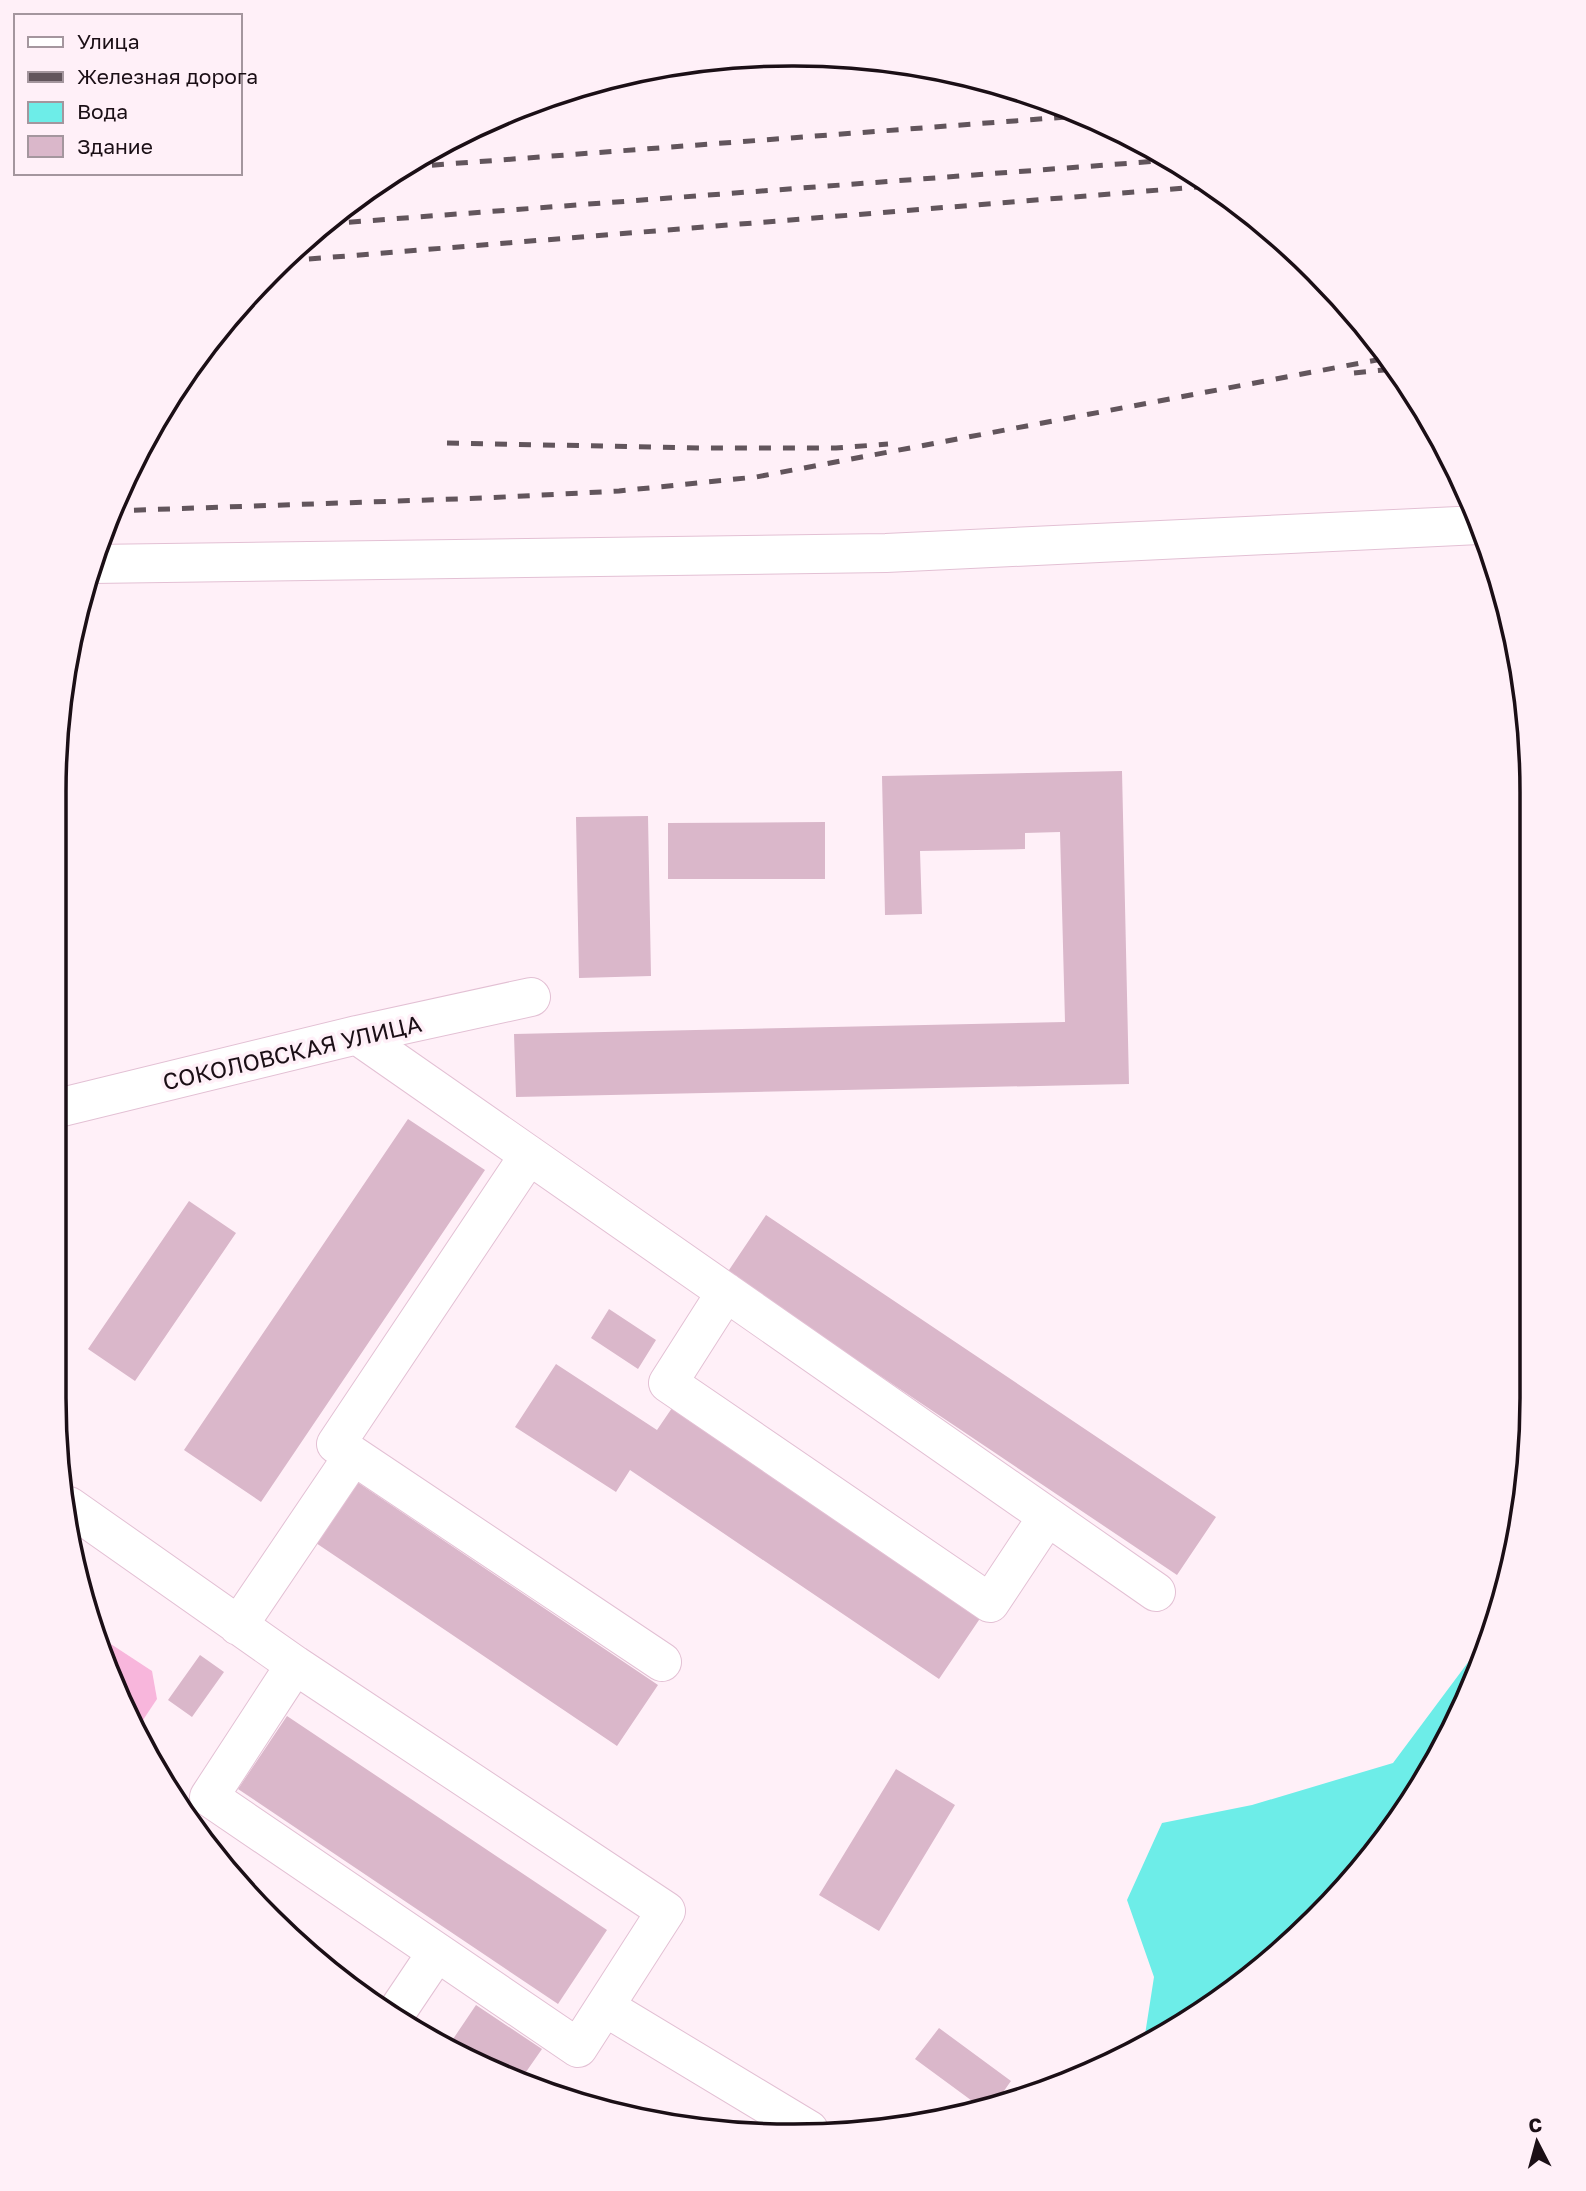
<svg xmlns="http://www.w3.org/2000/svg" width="1586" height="2191" viewBox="0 0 1586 2191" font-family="'Golos Text',sans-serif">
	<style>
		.green { fill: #f8b6dc }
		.water { fill: #6dede8 }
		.building { fill: #dab7ca }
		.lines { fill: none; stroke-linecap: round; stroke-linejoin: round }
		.minor-casing { stroke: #e3c0d4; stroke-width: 40 }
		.minor { stroke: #fff; stroke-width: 38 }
		.rail { stroke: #62555c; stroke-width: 5; stroke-dasharray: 12 12; stroke-linecap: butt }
		.labels { text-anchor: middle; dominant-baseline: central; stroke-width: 7; stroke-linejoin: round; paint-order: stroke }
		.street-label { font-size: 23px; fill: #1b0f16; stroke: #fff0f8 }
		.rim { fill: none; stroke: #1b0f16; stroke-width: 3.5 }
	</style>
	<rect width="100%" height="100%" fill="#fff0f8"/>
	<path class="green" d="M94,1633L152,1671L157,1699L137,1729L111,1681Z"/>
	<path class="water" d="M1502,1601L1455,1725L1379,1848L1243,1984L1144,2041L1154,1977L1127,1900L1162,1823L1252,1805L1393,1763L1469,1661Z"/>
	<path class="building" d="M1122,771L1129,1084L516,1097L514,1034L1065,1022L1060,832L1025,833V849L920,851L922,914L885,915L882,776Z
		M648,816L651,976L579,978L576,817Z
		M825,822V879H668V823Z
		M408,1119L485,1170L261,1502L184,1450Z
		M189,1201L236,1233L135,1381L88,1349Z
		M766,1215L1216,1517L1177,1575L727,1273Z
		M609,1309L656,1340L638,1369L591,1338Z
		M556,1364L657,1430L672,1408L981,1617L939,1679L630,1470L616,1492L515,1427Z
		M354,1480L658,1685L617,1746L313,1541Z
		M200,1655L224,1672L192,1717L168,1700Z
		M287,1716L607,1930L558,2004L238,1789Z
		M896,1769L955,1805L879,1931L819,1895Z
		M476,2005L542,2049L519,2082L467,2061L447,2048Z
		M939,2028L1011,2081L996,2102L979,2106L915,2059Z"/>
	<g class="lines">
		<defs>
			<path id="minor" d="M92,564L886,553L1479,525
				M357,1035L1156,1592
				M54,1109L357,1035L531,997
				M529,1155L336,1444L662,1662
				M726,1292L668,1383L990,1603L1047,1517
				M69,1506L295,1665L666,1911L578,2048L209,1797L295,1665
				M238,1626L353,1456
				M605,2007L809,2130
				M396,2013L437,1952"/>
		</defs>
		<use href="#minor" class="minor-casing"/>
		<use href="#minor" class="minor"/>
		<path class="rail" d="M408,167L1079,116
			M325,224L1172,160
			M285,261L1209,186
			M1354,373L1394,369
			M447,443L701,448H836L888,444
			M110,511L484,498L619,491L756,477L1387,358"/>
	</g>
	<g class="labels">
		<g class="street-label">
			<text transform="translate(292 1052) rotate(-13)">СОКОЛОВСКАЯ УЛИЦА</text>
		</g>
	</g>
	<path d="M0 0H1586V2191H0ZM792 66H794A726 726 0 0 1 1520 792V1398A726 726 0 0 1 794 2124H792A726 726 0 0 1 66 1398V792A726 726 0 0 1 792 66Z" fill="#fff0f8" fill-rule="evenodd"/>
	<path class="rim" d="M792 66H794A726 726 0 0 1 1520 792V1398A726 726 0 0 1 794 2124H792A726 726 0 0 1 66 1398V792A726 726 0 0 1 792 66Z"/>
	<rect x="14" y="14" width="228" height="161" fill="#fff0f8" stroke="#a4969e" stroke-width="2"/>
	<rect x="28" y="37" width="35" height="10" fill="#ffffff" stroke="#a4969e" stroke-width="2"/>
	<text x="77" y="49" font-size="21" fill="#1b0f16">Улица</text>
	<rect x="28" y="72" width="35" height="10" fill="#62555c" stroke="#a4969e" stroke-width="2"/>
	<text x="77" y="84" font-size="21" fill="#1b0f16">Железная дорога</text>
	<rect x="28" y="102" width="35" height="21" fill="#6dede8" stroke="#a4969e" stroke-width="2"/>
	<text x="77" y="119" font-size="21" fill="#1b0f16">Вода</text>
	<rect x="28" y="136" width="35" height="21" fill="#dab7ca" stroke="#a4969e" stroke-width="2"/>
	<text x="77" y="154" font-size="21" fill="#1b0f16">Здание</text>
	<g transform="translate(1537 2142) rotate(354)" stroke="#fff0f8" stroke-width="5" paint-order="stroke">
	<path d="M0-5L12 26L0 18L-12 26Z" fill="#1b0f16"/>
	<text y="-10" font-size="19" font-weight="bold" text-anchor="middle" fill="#1b0f16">С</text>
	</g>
</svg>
